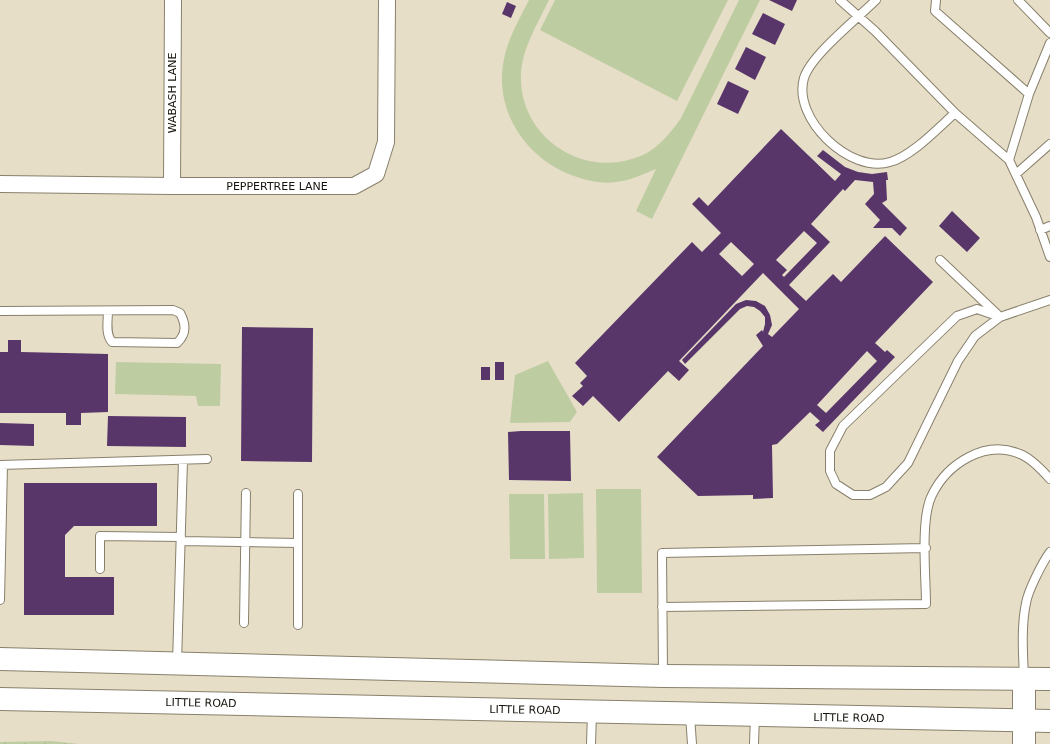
<svg xmlns="http://www.w3.org/2000/svg" width="1050" height="744" viewBox="0 0 1050 744" font-family="'DejaVu Sans',sans-serif">
	<style>
		.green { fill: #becca2 }
		.wetland { fill: url(#wetland-marsh) }
		.building { fill: #58366a; fill-rule: evenodd }
		.lines { fill: none; stroke-linecap: round; stroke-linejoin: round }
		.lane-casing { stroke: #88806c; stroke-width: 10 }
		.street-casing { stroke: #88806c; stroke-width: 18 }
		.secondary-casing { stroke: #88806c; stroke-width: 24 }
		.primary-casing { stroke: #88806c; stroke-width: 24 }
		.lane { stroke: #fff; stroke-width: 8 }
		.street { stroke: #fff; stroke-width: 16 }
		.secondary { stroke: #fff; stroke-width: 22 }
		.primary { stroke: #fff; stroke-width: 22 }
		.labels { text-anchor: middle; dominant-baseline: central; stroke-width: 4; stroke-linejoin: round; paint-order: stroke }
		.street-label { font-size: 11px; fill: #15120a; stroke: #fff }
	</style>
	<defs>
		<pattern id="wetland-marsh" width="20" height="14" patternUnits="userSpaceOnUse"><rect width="20" height="14" fill="#becca2"/><path d="M1 5h8M5 5V1M11 12h8M15 12V8" fill="none" stroke="#a2ae8a"/></pattern>
	</defs>
	<rect width="100%" height="100%" fill="#e7dec8"/>
	<path class="green" d="M529,0H549C538,23 523,47 521,73C518,139 587,182 645,154C660,146 672,131 681,118L739,0H760L652,219L636,211L656,169C643,174 630,181 616,182C603,184 589,181 577,177C527,161 493,111 504,59C508,38 520,18 529,0Z
		M555,0H728L677,101L540,30Z
		M548,361L577,412L570,422L510,423L515,375Z
		M116,362L221,364L220,406H198L196,396L115,394Z
		M596,489H641L642,593H597Z
		M583,493L584,558L549,559L548,494Z
		M509,494H544L545,559H510Z"/>
	<path class="wetland" d="M51,741L79,744H0V742Z"/>
	<path class="building" d="M769,0H797L792,11Z
		M507,2L516,6L511,18L502,14Z
		M763,13L785,24L775,45L752,34Z
		M746,47L766,57L755,80L735,69Z
		M728,81L749,91L738,114L717,104Z
		M781,129L835,181L841,174L817,156L823,150L845,167L858,172L872,174L887,172L888,180H886L887,200L882,203L907,228L900,236L892,228H873L880,220L865,204L874,194L873,182L855,180L845,191L843,189L811,224L830,242L789,285L806,301L833,274L841,282L885,236L933,282L875,343L885,352L887,350L895,357L823,432L815,425L820,421L810,412L777,444L772,445L773,498L753,499V495L698,496L657,457L763,346L756,335L762,330L763,332L765,324V317L760,311L754,307L747,306L740,309L685,364L682,360L736,304L746,300L756,301L765,306L770,315L772,325L768,334L772,337L799,309L763,273L679,361L689,370L679,381L668,371L619,422L593,396L583,406L572,396L583,386L580,383L587,376L575,363L692,242L702,252L721,233L692,204L699,197L708,206ZM804,231L817,243L784,277L782,275L787,270L776,260ZM731,242L754,264L742,276L719,254ZM867,351L877,361L826,413L817,405Z
		M952,211L980,238L967,252L939,226Z
		M242,327L313,328L312,462L241,461Z
		M8,340H21V352L108,354V412L81,413V425H66V413H0V352H8Z
		M495,362H504V380H495Z
		M481,367H490V380H481Z
		M108,416L186,417V447L107,446Z
		M0,423L34,424V446L0,445Z
		M521,431H570L571,481L509,480L508,432Z
		M24,483H157V526H74L65,535V577H114V615H24Z"/>
	<g class="lines">
		<defs>
			<path id="lane" d="M840,0L875,31L955,113L1009,160L1036,217L1050,257
				M876,0C858,18 811,55 804,78C792,119 850,174 890,162C912,156 938,128 955,113
				M936,0L935,11L1029,94
				M1018,0L1050,33
				M1009,160L1029,94L1050,43
				M1016,174L1050,144
				M1040,230L1050,226
				M940,260L998,315
				M0,311L173,310L180,313C186,324 187,334 177,343L112,342C105,334 108,320 108,311
				M1000,317L977,309L957,316L843,426L830,451V471L836,484L853,495H870L886,487L908,463L958,361L975,336L1000,317L1050,300
				M0,465L207,459
				M181,541L298,543
				M100,569V536L181,537
				M0,600L3,465
				M662,607L926,604C926,577 920,518 932,495C947,464 985,439 1020,454C1031,458 1042,470 1050,479
				M244,623L246,493
				M298,625V494
				M177,663L183,460
				M663,675L662,553L926,548
				M1024,678C1023,654 1021,627 1026,603C1028,591 1042,563 1050,552
				M690,715L692,744
				M591,744L592,713
				M754,744L755,715"/>
			<path id="street" d="M0,184L172,186H354L376,174L386,142L387,0
				M172,186L173,0"/>
			<path id="secondary" d="M1024,744V679"/>
			<path id="primary" d="M0,659L663,676L1050,679
				M0,699L1050,721"/>
		</defs>
		<use href="#lane" class="lane-casing"/>
		<use href="#street" class="street-casing"/>
		<use href="#secondary" class="secondary-casing"/>
		<use href="#primary" class="primary-casing"/>
		<use href="#lane" class="lane"/>
		<use href="#street" class="street"/>
		<use href="#secondary" class="secondary"/>
		<use href="#primary" class="primary"/>
	</g>
	<g class="labels">
		<g class="street-label">
			<text transform="translate(172 93) rotate(-90)">WABASH LANE</text>
			<text x="277" y="186">PEPPERTREE LANE</text>
			<text transform="translate(201 703) rotate(1)">LITTLE ROAD</text>
			<text transform="translate(525 710) rotate(1)">LITTLE ROAD</text>
			<text transform="translate(849 718) rotate(1)">LITTLE ROAD</text>
		</g>
	</g>
</svg>
